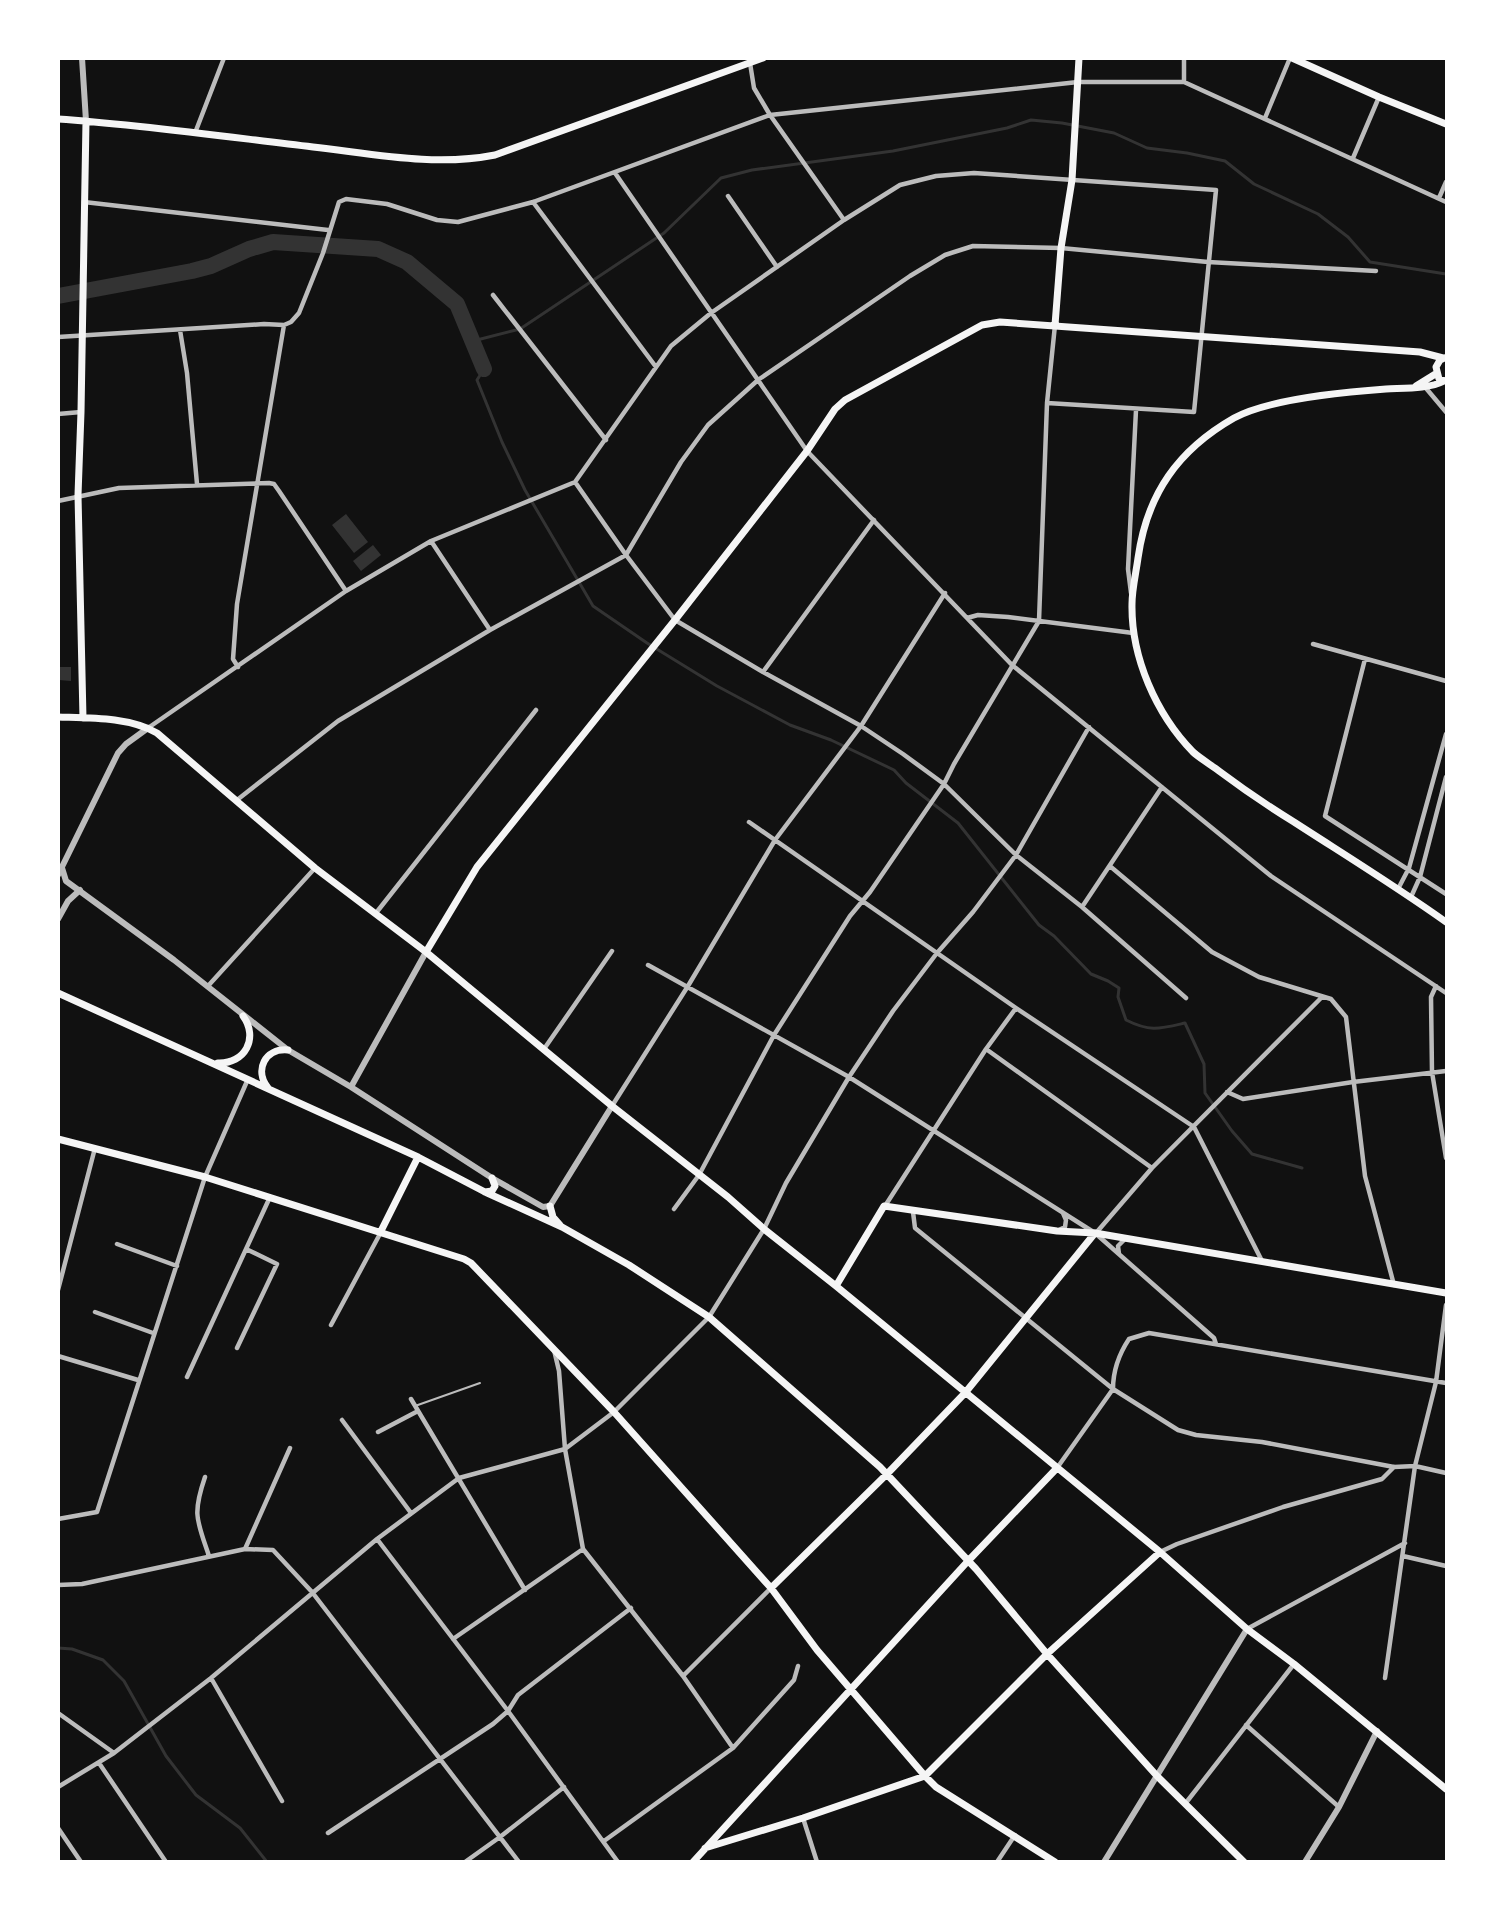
<svg xmlns="http://www.w3.org/2000/svg" width="1505" height="1920" viewBox="0 0 1505 1920" font-family="'Noto Sans',sans-serif">
	<style>
		.water { fill: #333 }
		.lines { fill: none; stroke-linecap: round; stroke-linejoin: round }
		.stream { stroke: #333; stroke-width: 3 }
		.river { stroke: #333; stroke-width: 16 }
		.service { stroke: #bcbcbc; stroke-width: 2 }
		.minor { stroke: #bcbcbc; stroke-width: 4.5 }
		.tertiary { stroke: #bcbcbc; stroke-width: 6 }
		.secondary { stroke: #f5f5f5; stroke-width: 7 }
	</style>
	<rect width="100%" height="100%" fill="#111"/>
	<path class="water" d="M346,514L368,542L354,553L332,525Z
		M373,545L381,555L361,571L353,561Z
		M59,667H71V681L59,680Z"/>
	<g class="lines">
		<path class="stream" d="M473,341L520,329L664,233L721,178L752,170L893,151L1007,128L1031,120L1062,123L1114,133L1147,148L1187,153L1225,161L1254,184L1318,214L1348,237L1370,262L1446,274
			M484,369L477,380L502,442L525,490L593,606L647,643L717,686L790,725L831,740L894,770L906,783L958,823L1039,925L1054,936L1091,974L1108,981L1119,988L1118,997L1126,1020C1150,1032 1159,1029 1185,1023L1204,1064L1205,1093L1232,1131L1252,1154L1302,1168
			M58,1648L72,1649L103,1660L124,1681L166,1756L196,1795L240,1828L267,1862"/>
		<path class="river" d="M58,296L192,271L211,266L249,249L273,242L378,249L407,262L457,304L484,369"/>
		<path class="service" d="M415,1406L480,1383"/>
		<path class="minor" d="M1184,58V82
			M750,63L754,88L770,115L844,220
			M1265,118L1290,58
			M195,133L224,58
			M1353,158L1379,97
			M615,173L807,451L1012,665L1271,876L1446,993
			M728,196L777,267
			M1439,198L1446,182
			M84,202L328,230
			M533,202L656,367
			M493,295L606,440
			M284,325L291,322L299,313L323,253L339,202L346,199L387,204L437,220L458,222L533,202L770,115L1078,82H1184L1446,202
			M180,330L187,373L197,484
			M58,337L264,324L284,325
			M1425,387L1446,412
			M58,414L81,412
			M575,482L626,555L675,620L763,672L861,726L903,754L944,784L1016,855L1082,907L1186,998
			M58,501L119,488L269,483L274,484L279,491L346,591
			M431,541L490,630
			M1131,593L1128,569L1136,410
			M967,618L978,615L1008,617L1133,633
			M1313,644L1446,681
			M1365,659L1325,816L1446,894
			M238,667L233,659L237,604L284,325
			M763,672L874,520
			M148,728L346,591L431,541L575,482L671,346L711,313L844,220L900,185L936,176L974,173L1216,190L1194,412L1047,403
			M237,800L338,721L490,630L626,555L681,462L708,425L758,380L910,276L945,255L973,246L1061,248L1208,262L1376,271
			M749,822L1016,1008L1194,1127L1262,1261
			M1111,867L1212,952L1259,977L1331,999L1346,1017L1365,1176L1394,1285
			M1398,889L1409,868L1446,734
			M1411,897L1420,877L1446,777
			M1082,907L1162,787
			M376,913L536,710
			M648,965L849,1077L1095,1233L1214,1338L1216,1344
			M208,986L315,868
			M1436,986L1431,997L1432,1072L1446,1158
			M544,1049L612,951
			M986,1049L1152,1168
			M1227,1092L1243,1099L1353,1082L1446,1071
			M612,1106L688,986L775,840L861,726L945,593
			M885,1206L986,1049L1016,1008
			M674,1209L699,1175L774,1035L850,916L870,892L944,784L954,764L1039,621L1047,403L1055,325
			M913,1212L915,1228L1113,1389L1178,1430L1196,1435L1262,1442L1394,1467L1415,1466L1446,1473
			M1059,1230L1065,1227L1066,1220L1063,1213
			M1096,1233L1152,1168L1322,997
			M117,1244L177,1266
			M1119,1254L1118,1246L1125,1239
			M58,1290L95,1148
			M95,1312L153,1333
			M331,1325L381,1232
			M237,1348L277,1264L246,1249
			M554,1350L559,1371L565,1449L583,1549L683,1676L733,1748
			M58,1356L138,1380
			M187,1377L270,1197
			M411,1399L525,1590
			M342,1420L411,1513
			M378,1432L418,1411
			M1057,1468L1113,1389C1113,1370 1119,1354 1129,1339L1149,1333L1446,1383
			M205,1477C192,1515 197,1520 209,1556
			M58,1519L97,1512L205,1177L248,1079
			M377,1539L508,1711L618,1862
			M245,1549L290,1448
			M1160,1552L1177,1544L1283,1507L1382,1479L1394,1467
			M1403,1556L1446,1566
			M58,1585L82,1584L245,1549L273,1550L312,1592L519,1862
			M1247,1629L1405,1543
			M453,1639L583,1549
			M683,1676L771,1588
			M211,1678L282,1801
			M1385,1678L1415,1466L1436,1382L1446,1305
			M58,1713L114,1753
			M1246,1725L1339,1807
			M99,1763L166,1862
			M58,1787L114,1753L211,1678L377,1539L459,1478L565,1449L614,1412L709,1317L764,1229L786,1183L849,1077L893,1011L937,953L973,912L1016,855L1089,727
			M1185,1804L1294,1664
			M803,1818L817,1862
			M58,1828L81,1862
			M328,1833L493,1724L508,1711L518,1695L631,1608
			M604,1841L733,1748L794,1680L798,1666
			M465,1862L500,1837L564,1787
			M997,1862L1015,1835"/>
		<path class="tertiary" d="M82,58L86,121
			M62,868L66,881L174,960L288,1050L351,1087L492,1178L543,1207L550,1206L612,1106
			M58,875L118,753L126,744L148,728
			M58,919L68,901L80,890
			M351,1087L426,952
			M1104,1862L1247,1629
			M1305,1862L1339,1807L1377,1731"/>
		<path class="secondary" d="M1292,58L1379,97L1446,124
			M58,119C144,125 228,137 313,147C374,154 434,167 495,155L763,58
			M1055,325L1061,248L1072,180L1079,58
			M1444,358L1440,360L1436,367L1439,379L1446,381
			M1444,381C1429,389 1403,388 1386,389C1344,392 1269,399 1234,418C1178,450 1147,494 1138,558C1136,573 1132,589 1132,604C1131,657 1156,714 1193,752C1201,759 1211,765 1219,771C1243,789 1268,806 1294,822C1345,855 1397,887 1446,922
			M1416,386L1437,373
			M58,717C90,718 129,717 157,733L315,868L426,952L612,1106L728,1197L764,1229L836,1286L1160,1552L1247,1629L1294,1664L1446,1789
			M83,718L78,495L81,412L86,121
			M426,952L477,867L675,620L807,451L835,409L845,400L982,325L1000,322L1420,352L1443,358
			M58,993L418,1157L485,1192L562,1227L629,1265L709,1317L880,1467L976,1569L1047,1654L1157,1776L1244,1862
			M218,1063C245,1064 259,1038 243,1016
			M268,1088C254,1070 265,1048 288,1050
			M58,1139L205,1177L464,1259L471,1263L614,1412L771,1588L817,1650L925,1776L936,1787L1055,1862
			M485,1192L492,1191L495,1186L492,1178
			M550,1206L553,1217L560,1225
			M381,1231L418,1157
			M836,1286L884,1206L1057,1231L1095,1233L1446,1293
			M771,1588L887,1474L965,1393L1095,1233
			M705,1848L803,1818L925,1776L1047,1654L1160,1552
			M693,1862L968,1561L1057,1468"/>
	</g>
	<rect width="1505" height="1920" fill="none" stroke="#ffffff" stroke-width="120"/>
</svg>
